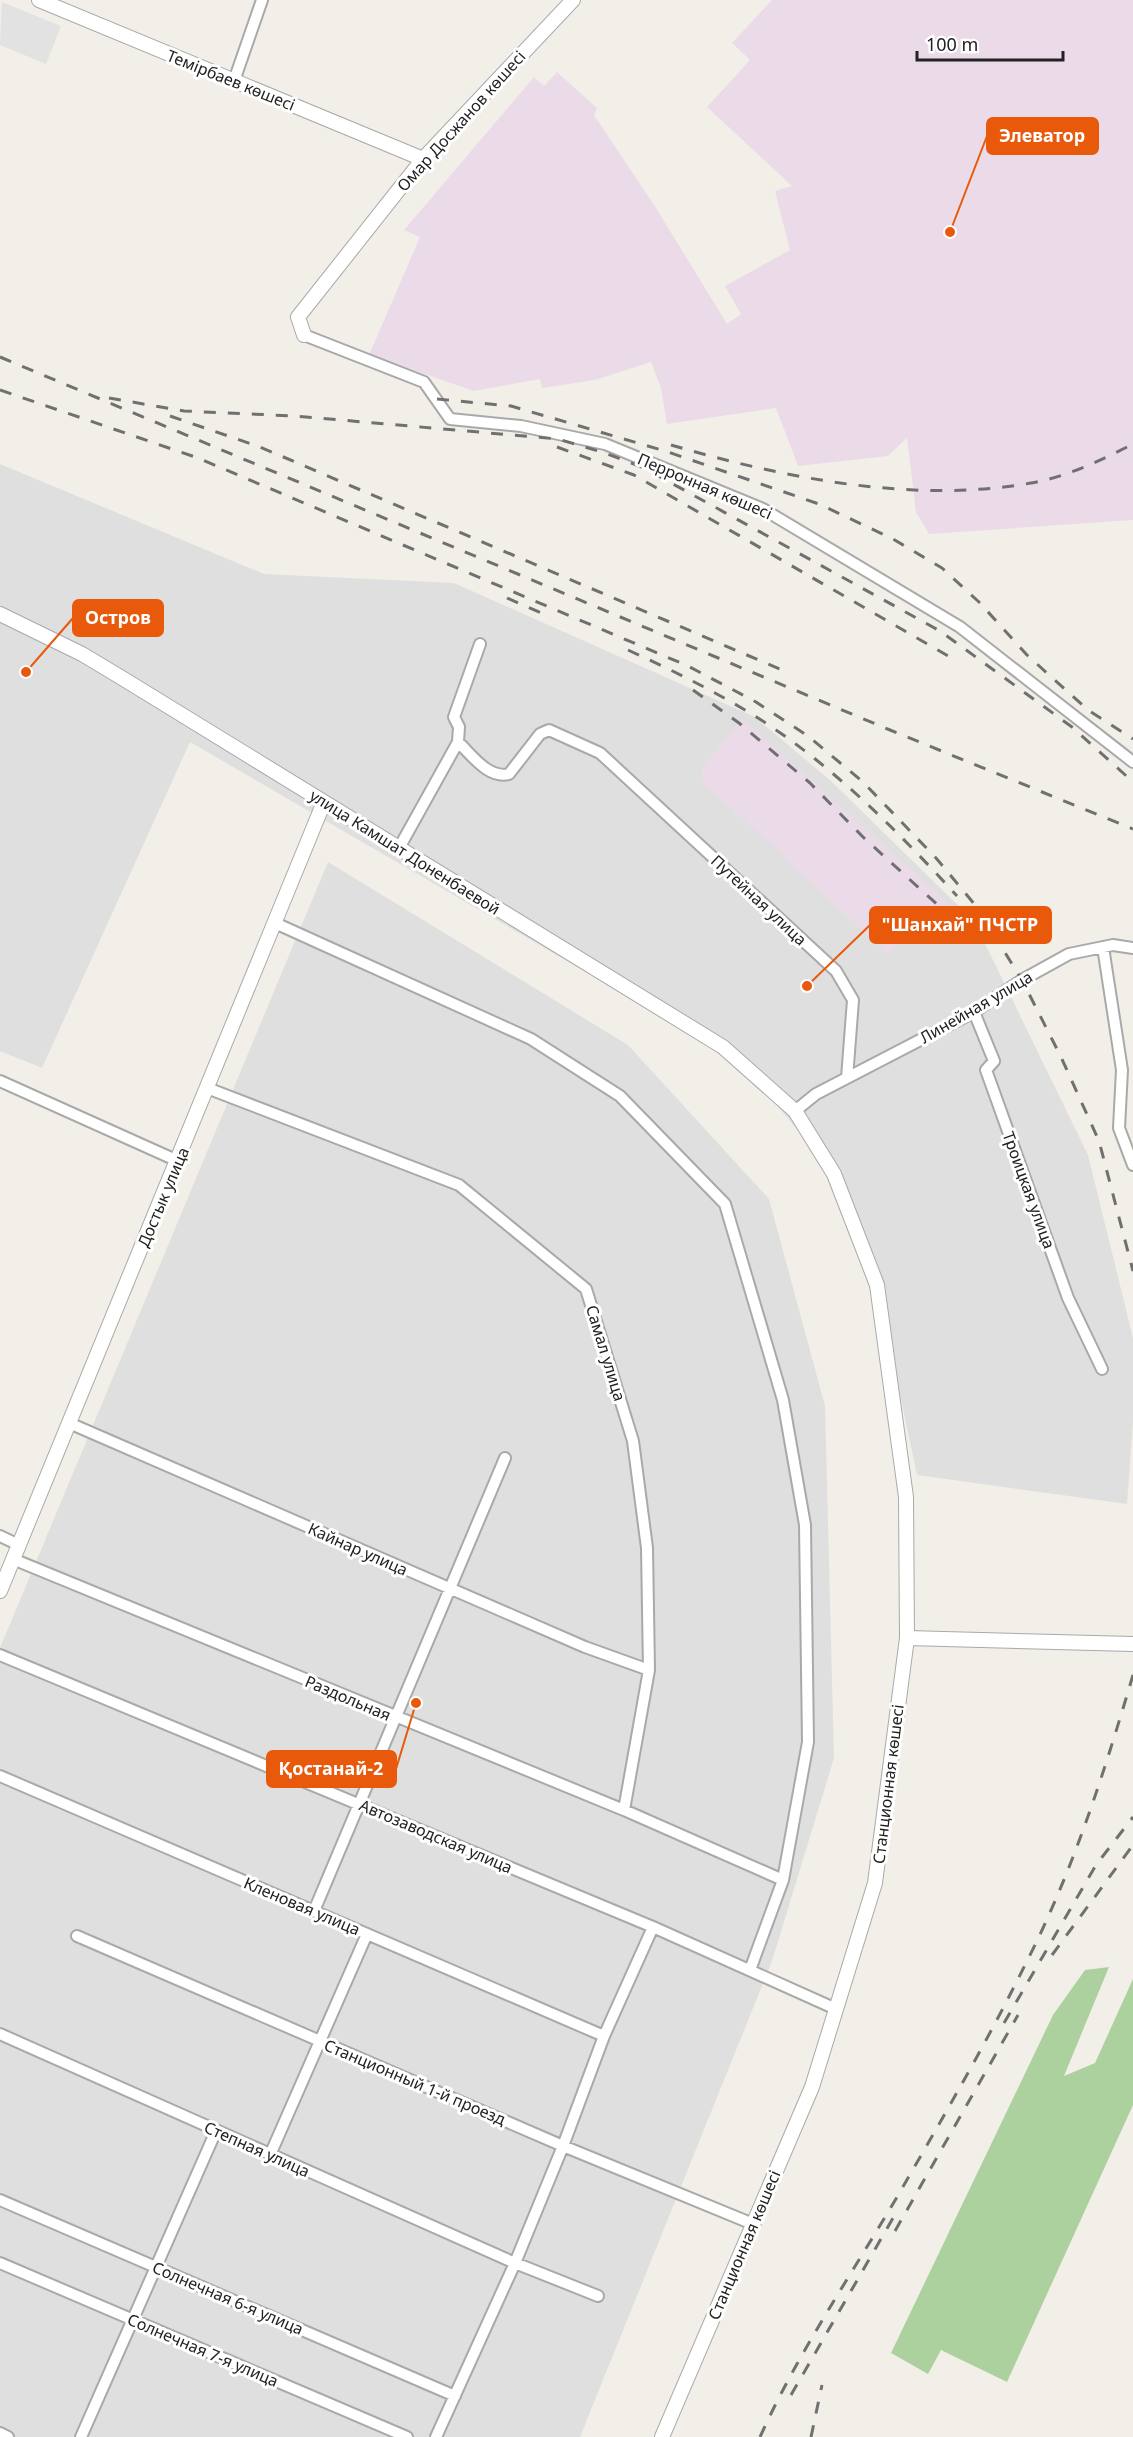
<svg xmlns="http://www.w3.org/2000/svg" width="1133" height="2437" viewBox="0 0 1133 2437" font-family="'Noto Sans',sans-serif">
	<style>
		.residential { fill: #e0dfdf }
		.industrial { fill: #ebdbe8 }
		.forest { fill: #add19e }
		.parking { fill: #e2e2e2 }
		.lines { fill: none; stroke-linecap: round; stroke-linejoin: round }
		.minor-casing { stroke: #a9a9a9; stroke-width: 14 }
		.tertiary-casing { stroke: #a9a9a9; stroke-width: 16 }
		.minor { stroke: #fff; stroke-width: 10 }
		.tertiary { stroke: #fff; stroke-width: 14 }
		.rail { stroke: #707070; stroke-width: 3; stroke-dasharray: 12 12; stroke-linecap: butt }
		.labels { text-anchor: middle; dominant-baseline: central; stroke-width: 6; stroke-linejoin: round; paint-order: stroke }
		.street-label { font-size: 16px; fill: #222; stroke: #fff }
		.leader { fill: none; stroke: #e8590c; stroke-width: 2 }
		.callout-dot { fill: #e8590c; stroke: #fff; stroke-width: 2 }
		.callout { fill: #e8590c; stroke: #e8590c; stroke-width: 2 }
		.callout-label { font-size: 18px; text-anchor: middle; font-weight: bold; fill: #fff }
	</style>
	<rect width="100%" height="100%" fill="#f2efe9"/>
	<path class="residential" d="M0,464L264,574L454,583L755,717L831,781L974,921L1088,1155L1133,1338V1421L1127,1504L917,1475L877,1285L834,1174L741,1062L190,742L42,1068L0,1051Z
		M328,862L628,1045L769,1199L825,1406L834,1758L772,1961L580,2437H0V1648Z"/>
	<path class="industrial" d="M772,0H1133V520L929,534L916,512L907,438L888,456L798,466L776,408L667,424L661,388L651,362L595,380L542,388L540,379L474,391L369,355L420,237L404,230L534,77L544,86L557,72L597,108L594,115L656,208L727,324L741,314L725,286L790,250L775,191L792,186L707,107L750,60L732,43Z
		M742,719L949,904L932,923L924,916L888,954L785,859L780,851L704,784L702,769Z"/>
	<path class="forest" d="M1109,1967L1064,2076L1095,2063L1133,1979V2105L1007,2382L941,2350L928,2374L891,2353L1053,2015L1085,1970Z"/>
	<path class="parking" d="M2,2L61,26L46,64L0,45Z"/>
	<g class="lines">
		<defs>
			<path id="minor" d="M234,81L262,0
				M304,335L424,382L450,419L521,426L605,444L763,509L960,627L1133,762
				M458,742C472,755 488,779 509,774L540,734L549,730L600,753L836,971L853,1000L847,1078
				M399,848L458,742L459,727L454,717L480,644
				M275,923L531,1039L620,1096L725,1204L783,1400L805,1525L808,1742L783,1880L750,1970
				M1103,947L1122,1070L1119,1128L1133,1165
				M974,1012L994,1061L986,1070L1068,1298L1102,1369
				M0,1081L178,1161
				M207,1088L459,1185L586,1289L633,1441L647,1548L649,1670L624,1810
				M795,1111L816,1094L974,1012L1022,980L1069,954L1113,945L1133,948
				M69,1423L585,1647L649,1670
				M0,1536L19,1545
				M13,1559L624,1810L783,1880
				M0,1655L653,1927L836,2009
				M0,1776L604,2036
				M314,1911L505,1458
				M77,1936L563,2146L753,2224
				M0,2034L515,2263L598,2296
				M270,2155L367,1934
				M0,2200L455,2396
				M0,2263L407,2437
				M0,2433L8,2437
				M81,2437L216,2131
				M436,2437L515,2263L563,2146L604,2036L653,1927"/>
			<path id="tertiary" d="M39,0L423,159
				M304,335L298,317L423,159L573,0
				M0,614L82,654L122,678L723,1047L795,1111L834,1174L877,1285L906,1497L907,1638L875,1883L812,2087L662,2437
				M0,1591L324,802
				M907,1638L1133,1644"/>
		</defs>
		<use href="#minor" class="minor-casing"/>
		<use href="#tertiary" class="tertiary-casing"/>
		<use href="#minor" class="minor"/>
		<use href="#tertiary" class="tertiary"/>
		<path class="rail" d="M0,357L890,730L1133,829
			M0,390L198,458L688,666L756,702L808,736L863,782L936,858L976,906L1022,980L1061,1057L1099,1141L1133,1271
			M109,398L184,411L295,416L558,439L605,453L644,468L940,631L1072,727L1133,782
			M437,399L511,406L665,451L819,504L893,539L942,568L979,602L1027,655L1088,710L1133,739
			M170,416L260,447L782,670
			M671,445C784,478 914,504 1031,483C1067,477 1101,460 1133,444
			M557,447L634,475L950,657
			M507,598L548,616
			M628,650C672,670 714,691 755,716C831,764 897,830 957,896
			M693,690L739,723L810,783L864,838L940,907
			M1052,1955L1133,1845
			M1004,2023L1096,1865L1133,1817
			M895,2231L1018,2015
			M791,2395L893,2218
			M760,2437C801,2346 859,2264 908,2178C949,2107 990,2036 1026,1963C1073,1871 1104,1773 1133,1675
			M811,2437L822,2385"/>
	</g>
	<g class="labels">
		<g class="street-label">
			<text transform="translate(231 80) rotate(22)">Темірбаев көшесі</text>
			<text transform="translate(461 121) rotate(-48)">Омар Досжанов көшесі</text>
			<text transform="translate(705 486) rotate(23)">Перронная көшесі</text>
			<text transform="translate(405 852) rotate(32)">улица Камшат Доненбаевой</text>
			<text transform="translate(759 900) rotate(43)">Путейная улица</text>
			<text transform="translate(976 1007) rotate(-30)">Линейная улица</text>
			<text transform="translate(1029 1190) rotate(70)">Троицкая улица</text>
			<text transform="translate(163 1197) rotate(-67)">Достык улица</text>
			<text transform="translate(606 1353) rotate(73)">Самал улица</text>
			<text transform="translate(358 1549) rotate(24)">Кайнар улица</text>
			<text transform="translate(348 1698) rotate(23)">Раздольная</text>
			<text transform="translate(888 1784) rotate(-83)">Станционная көшесі</text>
			<text transform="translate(436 1836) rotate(23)">Автозаводская улица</text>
			<text transform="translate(302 1906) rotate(23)">Кленовая улица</text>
			<text transform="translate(415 2082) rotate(23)">Станционный 1-й проезд</text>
			<text transform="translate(257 2149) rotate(24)">Степная улица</text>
			<text transform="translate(744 2245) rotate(-67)">Станционная көшесі</text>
			<text transform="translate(228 2298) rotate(23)">Солнечная 6-я улица</text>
			<text transform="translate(203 2350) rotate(23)">Солнечная 7-я улица</text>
		</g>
	</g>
	<path class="leader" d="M950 232L987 136M26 672L73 618M807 986L870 925M416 1703L396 1769"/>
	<g class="callout-dot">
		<circle cx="950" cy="232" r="6"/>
		<circle cx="26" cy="672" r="6"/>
		<circle cx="807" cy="986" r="6"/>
		<circle cx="416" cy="1703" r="6"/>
	</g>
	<g class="callout">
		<rect x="987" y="118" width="111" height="36" rx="6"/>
		<rect x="73" y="600" width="90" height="36" rx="6"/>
		<rect x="870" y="907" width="181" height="36" rx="6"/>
		<rect x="267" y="1751" width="129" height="36" rx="6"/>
	</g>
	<g class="callout-label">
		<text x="1042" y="142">Элеватор</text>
		<text x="118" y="624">Остров</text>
		<text x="960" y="931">"Шанхай" ПЧСТР</text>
		<text x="331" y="1775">Қостанай-2</text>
	</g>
	<path d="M917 51v9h146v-9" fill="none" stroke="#222222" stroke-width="3"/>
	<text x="926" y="51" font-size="18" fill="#222222" stroke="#ffffff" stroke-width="4.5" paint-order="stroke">100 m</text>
</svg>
